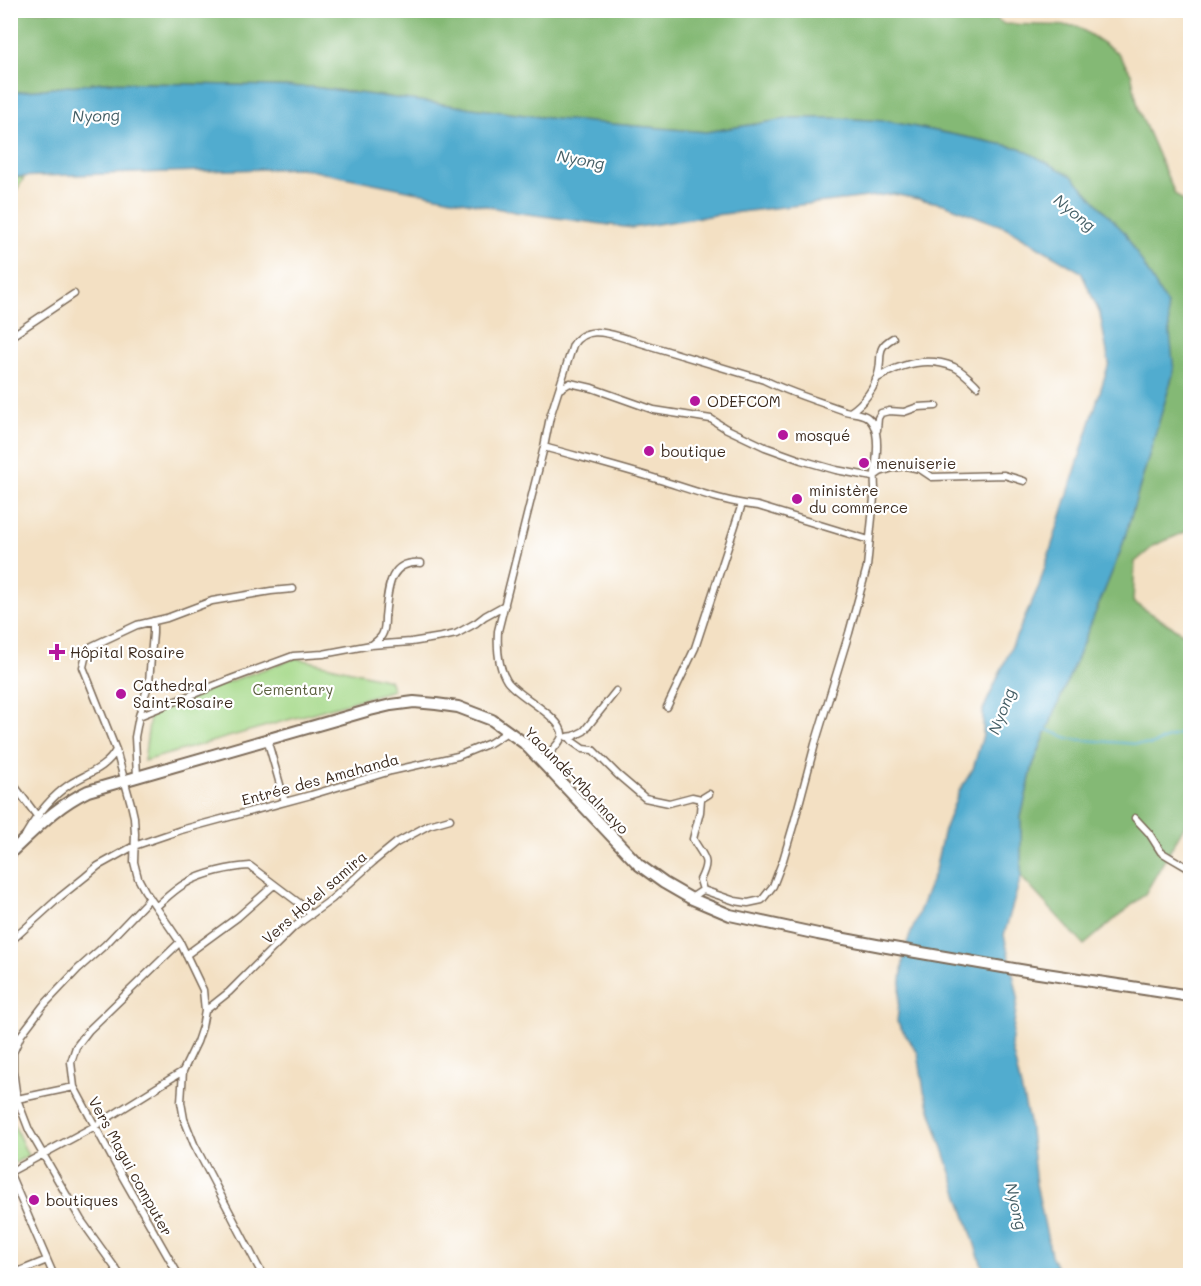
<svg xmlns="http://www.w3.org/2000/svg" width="1201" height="1286" viewBox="0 0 1201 1286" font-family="Mali,sans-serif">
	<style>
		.green { fill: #a5d989; stroke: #708254; stroke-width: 1.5 }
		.forest { fill: #84b975; stroke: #60724a; stroke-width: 1.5 }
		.water { fill: #51accf; stroke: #466b76; stroke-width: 1.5 }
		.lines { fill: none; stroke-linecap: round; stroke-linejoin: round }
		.stream { stroke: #51accf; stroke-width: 2 }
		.street-casing { stroke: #7b6a58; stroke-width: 9 }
		.highway-casing { stroke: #7b6a58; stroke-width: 14 }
		.street { stroke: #fff; stroke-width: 6 }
		.highway { stroke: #fff; stroke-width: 10 }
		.poi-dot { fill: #b5179e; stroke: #fff; stroke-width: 2 }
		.labels { text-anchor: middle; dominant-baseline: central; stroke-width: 4.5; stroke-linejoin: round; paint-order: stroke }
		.poi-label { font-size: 15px; fill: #3b2a1e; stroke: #fff; text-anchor: start }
		.park-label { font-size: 15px; fill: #5b5f3e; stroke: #fff }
		.street-label { font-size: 15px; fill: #3b2a1e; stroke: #fff }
		.water-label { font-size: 16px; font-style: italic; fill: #445e65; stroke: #fff }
	</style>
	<rect width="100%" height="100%" fill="#fff"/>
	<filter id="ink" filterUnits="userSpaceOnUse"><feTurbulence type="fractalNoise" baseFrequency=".0167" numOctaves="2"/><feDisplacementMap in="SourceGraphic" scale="12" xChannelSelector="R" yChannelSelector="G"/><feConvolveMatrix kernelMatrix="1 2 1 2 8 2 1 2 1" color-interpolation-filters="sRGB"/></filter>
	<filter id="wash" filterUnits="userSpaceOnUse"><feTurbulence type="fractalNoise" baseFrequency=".008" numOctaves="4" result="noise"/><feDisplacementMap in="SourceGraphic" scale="24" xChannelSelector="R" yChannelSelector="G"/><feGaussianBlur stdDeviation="1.35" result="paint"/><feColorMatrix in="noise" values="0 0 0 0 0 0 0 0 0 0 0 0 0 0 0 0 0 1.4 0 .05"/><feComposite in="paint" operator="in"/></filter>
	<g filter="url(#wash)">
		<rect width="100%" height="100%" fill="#f3e0c3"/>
		<path class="green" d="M11,177L24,178L11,199Z
			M296,658L389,680L393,690L144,761L151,709Z
			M10,1116L28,1156L11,1165H10Z"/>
		<path class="forest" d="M984,10L1004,24L1077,26L1118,53L1131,73L1139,111L1175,194L1190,207V530L1155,545L1135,562L1133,602L1190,638V816L1145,894L1084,945L1021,877V817L1033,765L1121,550L1174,371L1020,148L886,121L837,118H793L706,132L555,119L312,87L103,82L11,93L10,11Z"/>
		<path class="water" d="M103,82L312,87L555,119L706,132L793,118H837L886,121L1020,148L1072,176L1125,233L1167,305L1174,371L1121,550L1033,765L1021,817V877L1004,935L1018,996L1011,1045L1029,1122L1036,1184L1051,1255L1060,1275H985L924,1091L918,1053L897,1022L904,951L935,871L943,833L959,791L973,769L983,735V710L1039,586L1109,363L1100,314L1081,272L1007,228L944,204L893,194L715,215L632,228L520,213L300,168L11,177V93Z"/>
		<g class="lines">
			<path class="stream" d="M1045,729L1071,739L1151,745L1190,729"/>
		</g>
	</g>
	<g filter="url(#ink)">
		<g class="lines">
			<defs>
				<path id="street" d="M10,337L74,294
					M876,379C900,364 927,356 954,367C963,371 970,379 977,386
					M560,389L570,383L592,388L654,410L711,419L725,428L765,447L801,460L836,470L873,477L880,472L893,468L906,466L920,469L932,477L1004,475L1024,481
					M850,412C864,403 876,387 879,370C882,354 876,348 893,338
					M877,430L878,418L881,413L889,411L904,412L918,407L936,406
					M544,447C583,458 622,468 660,480C692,490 724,502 758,506L869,540
					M372,645C375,642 380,639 382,635C385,630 385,623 385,617C388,592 387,560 421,563
					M667,707L695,648L742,504
					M139,716L231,679L293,656L323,654L371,645L411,642L442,637L456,634L476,623L485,616L505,605
					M567,737L574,736L584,731L616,691
					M569,737L573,742L583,749L593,750L618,775L645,798L669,803L692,797L701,799
					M267,739L285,802
					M541,761C547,755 561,743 562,736C565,718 517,696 507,681C498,667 497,648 498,631L544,447L550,417L573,345C584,327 604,332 621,337L764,380C790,393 818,401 845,411C852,413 862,413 867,417C872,421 875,427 876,433C880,452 873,470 875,488L867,567L849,633L815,744L794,823L783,860L773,886L762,900L748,903L735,901L703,890L691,898
					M137,776L135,737L139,716L149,682L153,633V621
					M10,780L37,816
					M1135,818L1149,833L1161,852L1171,858L1190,869
					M26,834C37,815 52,796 70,784C86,774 107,768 116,750
					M703,890L700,880C711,858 704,859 693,839L700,812L701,799L709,794
					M157,906C166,898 175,889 186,883C203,873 231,867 250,866L299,903L311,915
					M10,942L60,897L85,877L98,866L134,846L181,830L311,795L391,771L458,756L490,743L509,731
					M186,955L238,917L274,885
					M205,1011L229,992L294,927L332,899L373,862L396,843L429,825L450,819
					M74,1087L71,1062L76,1047L89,1030L180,942
					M17,1099L74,1087L117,1167L179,1276
					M10,1172L95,1126L183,1071
					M10,1174L54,1276
					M10,1275L47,1260
					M121,1276L81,1220L29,1130L17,1099L13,1070V1053L21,1035L43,1006L78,969L105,945L150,898
					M263,1276L194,1144L184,1119L181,1102L183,1071L197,1042L202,1027L205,1011L203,990L180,942L145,891L138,878L134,862L135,834L134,817L131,804L116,750L83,667L86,654L92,646L137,625L167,618L212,601L271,591L293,589"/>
				<path id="highway" d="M10,853C37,828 55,807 88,791L370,710L391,705L414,702L436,704L458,707L492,720L524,743L639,865L664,883L690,898L730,915L818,934L887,947L1026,971L1190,996"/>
			</defs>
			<use href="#street" class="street-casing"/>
			<use href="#highway" class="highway-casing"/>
			<use href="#street" class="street"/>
			<use href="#highway" class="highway"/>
		</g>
	</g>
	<g class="poi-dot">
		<circle cx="695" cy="401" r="6"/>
		<circle cx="783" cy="435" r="6"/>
		<circle cx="649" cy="451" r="6"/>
		<circle cx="864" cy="463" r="6"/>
		<circle cx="797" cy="499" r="6"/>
		<path d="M54 643h6v6h6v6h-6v6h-6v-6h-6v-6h6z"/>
		<circle cx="121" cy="694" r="6"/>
		<circle cx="34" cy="1200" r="6"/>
	</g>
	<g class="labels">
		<g class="poi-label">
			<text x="707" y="401">ODEFCOM</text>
			<text x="795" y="435">mosqué</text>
			<text x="661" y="451">boutique</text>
			<text x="876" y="463">menuiserie</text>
			<text x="809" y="490">ministère<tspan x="809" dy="17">du commerce</tspan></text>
			<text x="70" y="652">Hôpital Rosaire</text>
			<text x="133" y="685">Cathedral<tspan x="133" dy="17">Saint-Rosaire</tspan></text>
			<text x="46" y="1200">boutiques</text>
		</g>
		<g class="park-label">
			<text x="293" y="689">Cementary</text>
		</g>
		<g class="street-label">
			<text transform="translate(320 779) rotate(-15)">Entrée des Amahanda</text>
			<text transform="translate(577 780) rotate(46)">Yaoundé-Mbalmayo</text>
			<text transform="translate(314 897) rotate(-41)">Vers Hotel samira</text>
			<text transform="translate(131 1166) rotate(61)">Vers Magui computer</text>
		</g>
		<g class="water-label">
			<text transform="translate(96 115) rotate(-2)">Nyong</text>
			<text transform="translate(581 159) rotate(10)">Nyong</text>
			<text transform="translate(1075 212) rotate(39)">Nyong</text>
			<text transform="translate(1001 711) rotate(-69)">Nyong</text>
			<text transform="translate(1017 1206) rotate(77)">Nyong</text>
		</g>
	</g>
	<rect width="1201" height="1286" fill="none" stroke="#fff" stroke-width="36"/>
</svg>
